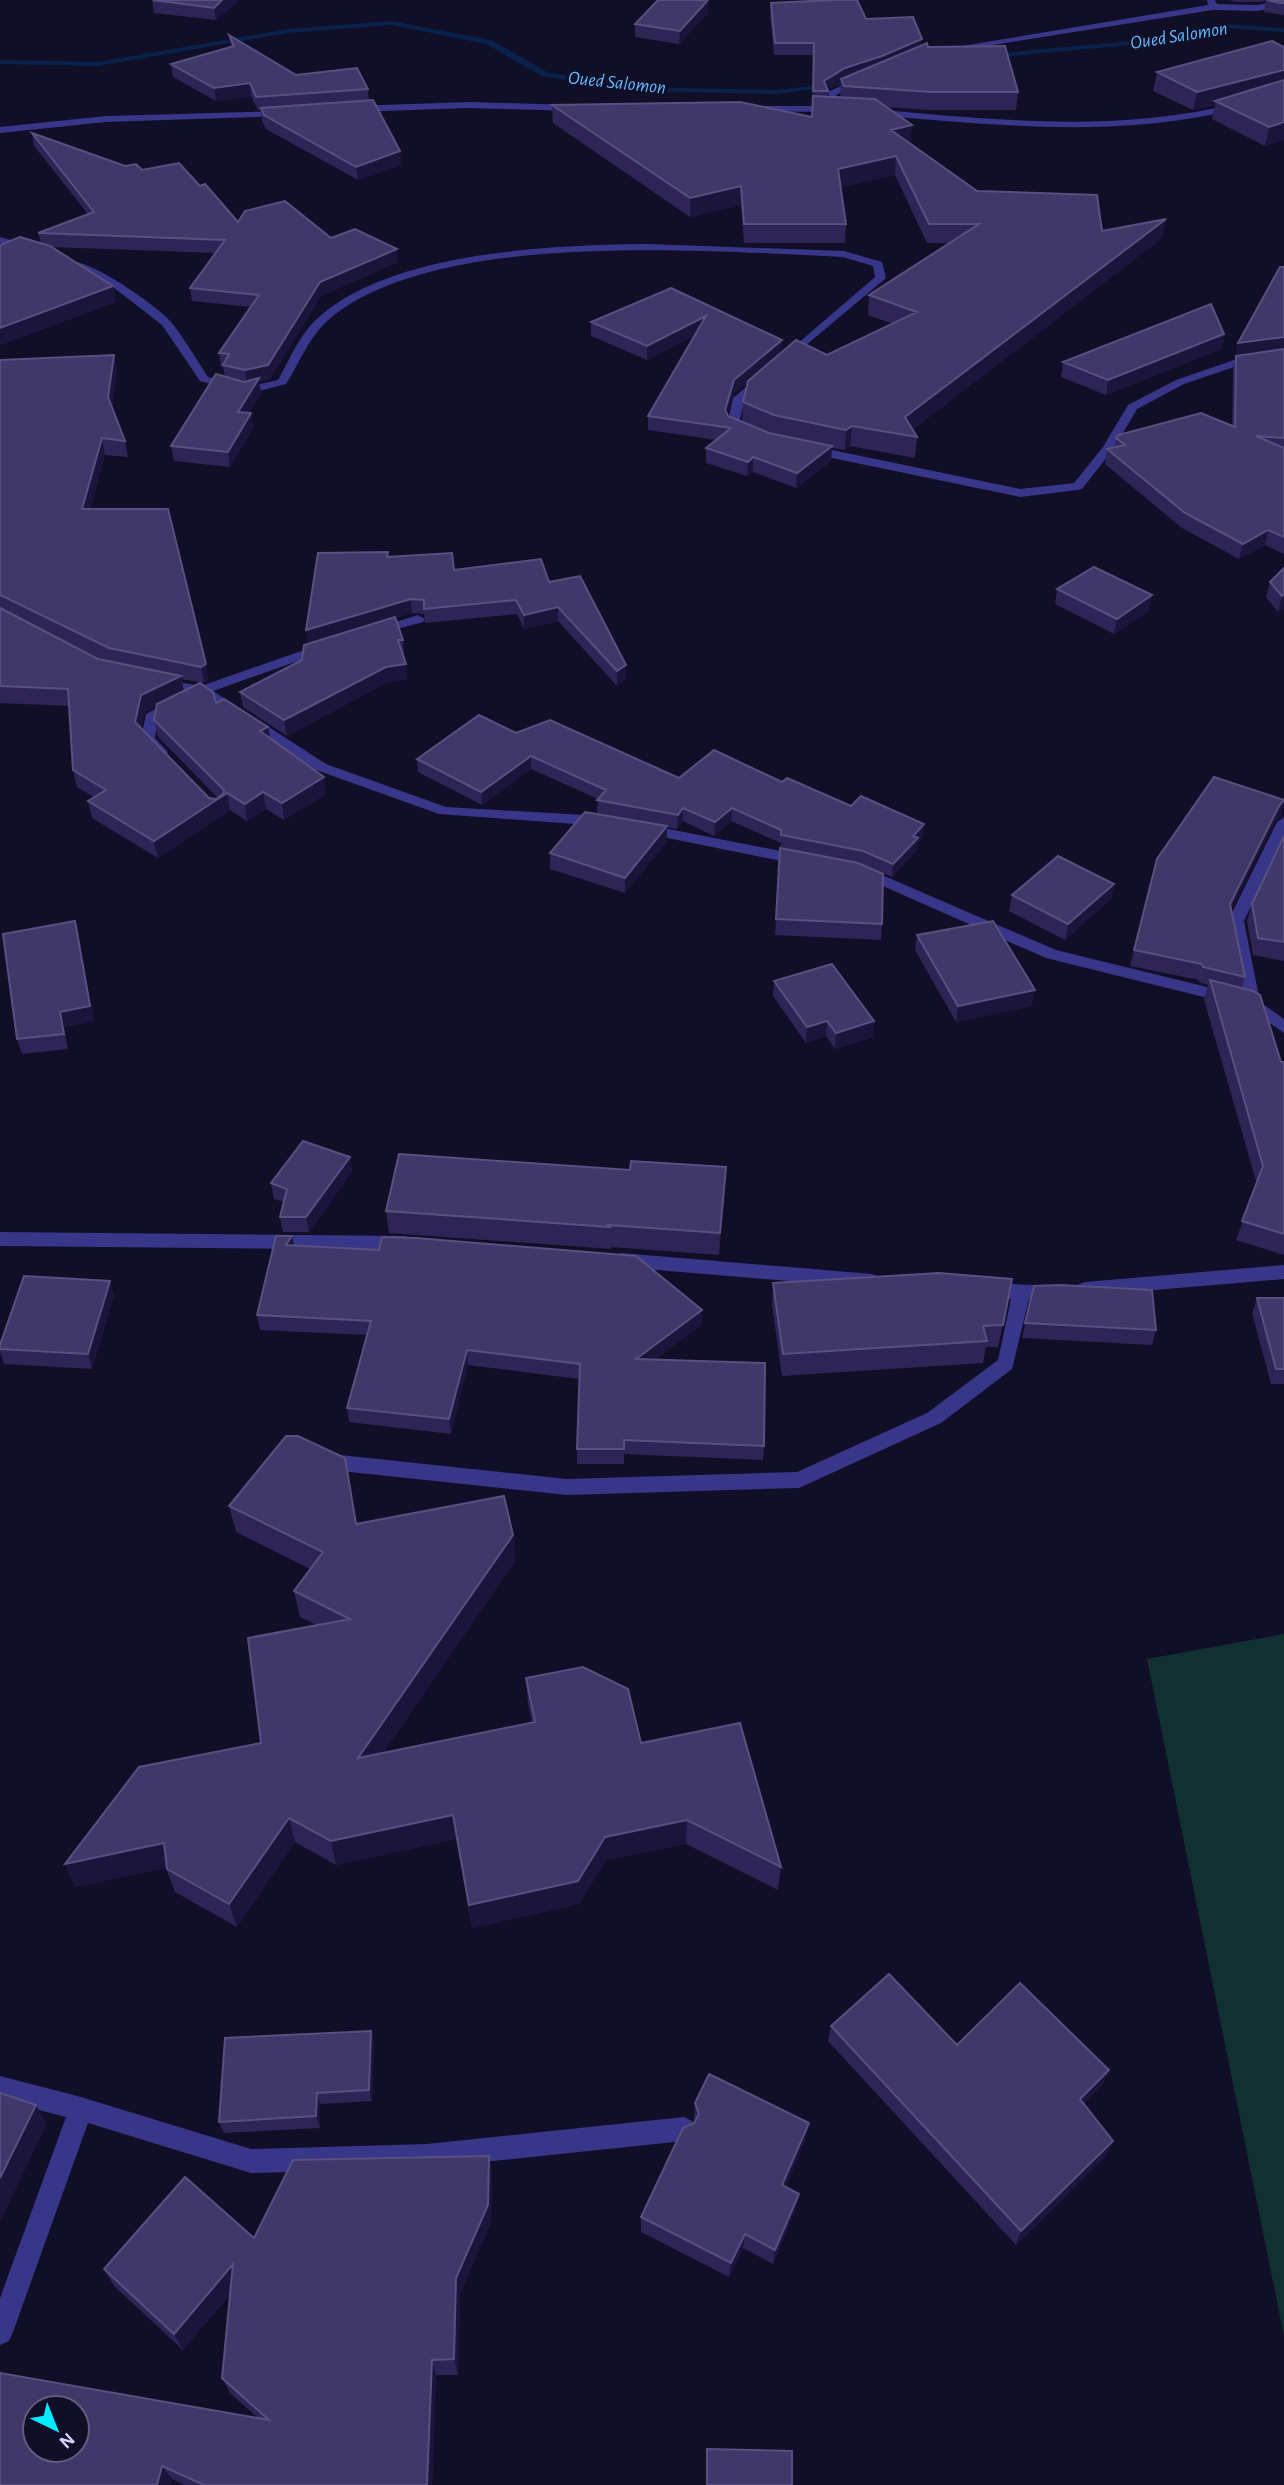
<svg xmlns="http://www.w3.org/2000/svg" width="1284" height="2485" viewBox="0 0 1284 2485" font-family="'Alegreya Sans',sans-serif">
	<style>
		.green { fill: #10312f }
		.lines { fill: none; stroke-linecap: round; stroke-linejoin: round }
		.stream { fill: #09224b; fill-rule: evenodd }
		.minor { fill: #373689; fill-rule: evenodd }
		.tertiary { fill: #373689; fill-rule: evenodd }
		.wall { fill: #2e2556; fill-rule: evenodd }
		.shaded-wall { fill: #1b143b }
		.building { fill: #403868; stroke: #585080; stroke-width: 2; fill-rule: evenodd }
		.labels { text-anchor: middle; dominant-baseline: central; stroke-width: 6; stroke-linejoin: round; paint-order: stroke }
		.far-water-label { font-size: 19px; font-style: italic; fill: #61baff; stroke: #110e27 }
	</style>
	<rect width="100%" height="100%" fill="#110e27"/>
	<path class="green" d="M1284,1634V2336L1147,1659Z"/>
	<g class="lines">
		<path class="stream" d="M392,21L491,40L547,72L631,87L778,90L857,80L861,82L778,94L631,91L542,76L486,44L392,25L288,33L98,66L0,64V60L98,62L288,29Z
			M1228,24L1284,28V32L1228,28L1131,45L990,58L986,56L990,54L1131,41Z"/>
		<path class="minor" d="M1207,0H1215L1217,4L1257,5L1284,0V6L1257,11L1213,10L943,53L938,50L1208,5Z
			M858,78L866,80L836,95L843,109L835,111L828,92Z
			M0,237L32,246L33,248L28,251L0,243Z
			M648,244L844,251L882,262L886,278L786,362L782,361V357L875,277L873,266L843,257C710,251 430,228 326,322C308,339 299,364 286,384L247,394L200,381L162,325L113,287L66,263C81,252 159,307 171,322C185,339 196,359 208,377L247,387L278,380C290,359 300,333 319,317C393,251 553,245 648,244Z
			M1284,354V360L1240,365L1184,384L1137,409L1114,448L1082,489L1078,490L1020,497L808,453L802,449L808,445L1020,489L1074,483L1103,447L1128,405L1176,380L1234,360Z
			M758,377L768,379L745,399L739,423L752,428V434H744L727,425L733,398Z
			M418,615L425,619L423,622L374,635L367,631Z
			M324,643L331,647L329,650L213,691L326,764L446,807L602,816L609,821L602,826L439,814L316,770L202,696L158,719L155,738L168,752L166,755H156L141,739L146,714L189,691L156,684V678L201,686Z
			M1284,817V837L1244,921L1260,1002L1284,1019V1033L1248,1008L1046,958L858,875L856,872L863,867L868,869L1056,950L1244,996L1228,921L1277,822Z
			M643,824L801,855L808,860L801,865L638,832L636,829L638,826Z
			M0,1232L405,1236L411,1238L414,1243L411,1248L405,1250L0,1246Z
			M621,1253L872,1274L878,1276L881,1281L878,1286L872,1288L621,1267L615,1265L612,1260L615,1255Z
			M1284,1265V1279L1085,1296L1079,1294L1076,1289L1079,1284L1085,1282Z
			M988,1283L1060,1286L1063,1291L1060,1296L1029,1299L1012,1369L941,1423L799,1488L567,1495L331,1470L324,1468L321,1462L324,1456L331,1454L567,1479L797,1472L927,1413L998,1360L1011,1299L982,1295L979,1290L982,1285Z
			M0,2076L81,2097L251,2149L427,2144L684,2117L692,2121L696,2129L692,2137L684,2141L427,2168L251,2173L88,2123L13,2332L9,2341L0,2345V2298L66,2117L0,2100Z"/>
		<path class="tertiary" d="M469,102L574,105L579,108L574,111L469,108L354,112L349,109L354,106Z
			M1234,104L1239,107L1237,109C1116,139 995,125 872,115L867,112L872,109C994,120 1114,133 1234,104Z
			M753,106H833L838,109L833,112L750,111L748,109Z
			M284,111L287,112V116L106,122L0,133V127L106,116Z"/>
	</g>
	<path class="wall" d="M152,0H239L216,20L154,13Z
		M708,0V13L679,44L635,37V24Z
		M1230,0H1284V15L1264,12L1266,1L1257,2H1234Z
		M771,3L866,19L922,45L928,47L1018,92L1016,110H928L886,107L912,125L910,144L977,191L1102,231L1166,219L1162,238L912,430L917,437L915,458L850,446L845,450L832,448L831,461L796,488L753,472L747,476L706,463V448L716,440L648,430V416L695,335L647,360L591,336V322L671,288L781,353L827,355L893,324L868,315L869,295L950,243H927L895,175L841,187L846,224L845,243H744L741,205L690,217L553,123L552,105L812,117L814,55H774L770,15ZM841,82L840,97H828V90ZM748,382L743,402L742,422L728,416L727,414L733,394Z
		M229,35L296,75L368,89L369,100L402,165L358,180L266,129L262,121L261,110H258L251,96L216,101L173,77L171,64L231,47Z
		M1284,47V140L1265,146L1212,119L1215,105L1193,110L1153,91L1157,72Z
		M32,133L125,166L200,186L238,222L331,238L398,262L321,296L270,379L259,382L261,393L249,413H251L253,428L230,467L174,461L171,446L225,377L223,367H221L219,353L251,307L192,301L190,288L215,253L51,247L113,286L116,302L0,345V245L41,243L38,233L88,214L34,146Z
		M1284,267V554L1265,545L1239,559L1182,528L1105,464L1107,449L1115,447L1116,438L1232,426L1233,370L1238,343Z
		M1224,334L1221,349L1106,395L1061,377L1063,362Z
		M114,355L117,371L112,407L125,441L128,457L105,455L90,509H168L209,681L204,683L181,679L184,691L216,703L268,727L270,738L326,794L284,820L266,809L247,821L230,810L158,858L92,818L88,801L94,797L77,787L73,770L69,706L0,703V360ZM45,631L103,660L98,659ZM157,706L154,720L158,737L218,798L216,799L209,798L141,728L145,712Z
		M389,557L454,570L549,582L626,665V679L617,686L558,621L524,629L517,614L425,623L424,614L412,613L395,618L403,640L404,655H403L406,664L407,679L388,682L287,736L243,707L240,692L302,660L308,643Z
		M1284,568V608L1278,612L1266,597L1270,582Z
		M1057,589L1149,611L1114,634L1055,604Z
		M516,733L679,778L782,782L851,806L924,824L923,837L917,843L916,851L892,877L861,864L882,924L881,940L775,935L781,843L731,821L714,836L683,821L677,829L667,827V842L625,893L550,869V853L648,823L597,813L598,799L531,769L482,805L418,772L417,759Z
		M1281,816L1275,821L1231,910L1245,977L1242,988L1281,1062H1284V1255L1236,1240L1257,1184L1204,1000L1208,985L1199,982V980L1130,966L1157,859Z
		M1284,836V961L1253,955L1247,921L1252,904Z
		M1114,884L1111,899L1065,940L1009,911L1012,895Z
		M917,935L1032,1006L956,1022L915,950Z
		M79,937L94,1021L64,1027L68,1049L22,1054L17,1039Z
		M774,981L873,1037L835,1049L826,1036L806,1043L773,996Z
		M350,1157L352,1172L309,1232H283L280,1217L284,1202L274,1199L271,1183Z
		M726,1167L725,1189L719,1255L611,1247V1249L389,1233L386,1211L630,1170Z
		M292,1236L294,1246L702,1310V1325L655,1359L764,1446L763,1460L624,1454V1464H577V1449L579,1379L468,1365L451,1434L349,1422L347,1408L367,1335L260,1330L257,1315Z
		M1012,1279L998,1347H986L983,1363L782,1376L772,1305L773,1283Z
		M110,1281L114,1296L92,1369L4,1364L0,1352V1345Z
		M1034,1286L1156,1330L1152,1345L1022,1338Z
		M1257,1298H1284V1384H1271L1252,1313Z
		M229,1506L356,1524L513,1535L515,1561L383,1753L532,1722L528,1704L526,1678L641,1743L781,1867L778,1890L686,1844L606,1860L579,1904L472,1928L456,1839L336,1865L295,1842L237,1927L175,1892L166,1868L75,1887L65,1864L261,1743L317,1625L300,1617L294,1591L310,1569L236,1532Z
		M831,2026L957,2045L1109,2070L1103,2084L1083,2104L1113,2141L1106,2155L1016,2245L828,2041Z
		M371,2031L374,2042L372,2101L320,2104V2128L224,2133L219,2122Z
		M695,2103L806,2139L785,2187L799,2194L796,2209L773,2264L743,2248L729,2277L641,2232V2217L695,2122L694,2119Z
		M489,2156L492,2174L491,2222L460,2294L458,2375H436L432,2485H184L172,2479L0,2485L259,2419L230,2393L222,2378L230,2294L183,2350L114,2286L104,2269L254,2238Z"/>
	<path class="shaded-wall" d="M222,0H239L216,20L214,8Z
		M708,0V13L679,44L680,31Z
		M922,39L921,51L841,79V82L827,91L824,81L845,68Z
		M1284,70V87L1215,101V105L1193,110L1197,92Z
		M250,83L251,96L216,101L214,88Z
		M1284,122V140L1265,146L1269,127Z
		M912,125L910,144L891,130Z
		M400,151L402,165L358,180L356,167Z
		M896,156L895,175L837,188L838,169Z
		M741,186V205L690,217V198Z
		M1166,219L1162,238L905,435V417Z
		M397,249L398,262L321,296L270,379L259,382L261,393L240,427L238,412L247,384L245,370L320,282Z
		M113,286L116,302L0,345V328Z
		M706,316V330L647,360V346Z
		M1224,334L1221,349L1106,395L1108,380Z
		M1284,337V351L1235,357L1238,343Z
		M782,340L781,354L733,394L724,424L725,410L734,380Z
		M114,355L117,371L111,413L108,397Z
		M251,413L253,428L230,467L228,452Z
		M852,426L850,446L845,450L846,430Z
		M102,438L105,455L85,526L82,509Z
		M832,446L831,461L796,488L797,473Z
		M753,457V472L747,476L748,462Z
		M1268,530L1265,545L1239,559L1243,544Z
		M1152,595L1149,611L1114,634L1117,619Z
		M1284,595V608L1278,612L1282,596Z
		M411,599L412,613L308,644L306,630Z
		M558,607V621L524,629V615Z
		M206,664L209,681L204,683L201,667Z
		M406,664L407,679L388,682L287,736L284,720L386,667Z
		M626,665V679L617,686V671Z
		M181,676L184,693L145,712L138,738L135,722L141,695Z
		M268,727L271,744L260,731Z
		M531,756V769L482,805L481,792Z
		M324,777L326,794L284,820L282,803Z
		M263,792L266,809L247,821L245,804Z
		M227,793L230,810L158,858L154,841Z
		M1284,802L1281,816L1275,821L1226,920L1230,904L1279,806Z
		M683,808V821L677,829L678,815Z
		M732,808L731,821L714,836L715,822Z
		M924,824L923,837L917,843L916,851L892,877L893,864L913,836Z
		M667,826V842L625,893V878Z
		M1114,884L1111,899L1065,940L1068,924Z
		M75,921L79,937L94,1021L64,1027L68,1049L60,1012Z
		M1035,990L1032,1006L956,1022L958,1006Z
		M827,1021L826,1036L806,1043L807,1027Z
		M874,1021L873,1037L835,1049L836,1033Z
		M350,1157L352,1172L309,1232L306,1217Z
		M726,1167L725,1189L719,1255L720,1233Z
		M292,1236L295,1251L286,1245Z
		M110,1281L114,1296L92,1369L88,1354Z
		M702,1310V1325L636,1374V1359Z
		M467,1350L468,1365L451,1434L449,1419Z
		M513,1535L515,1561L363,1782L358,1758Z
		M453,1815L456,1839L336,1865L331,1841Z
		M289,1818L295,1842L237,1927L229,1904Z
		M687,1820L686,1844L606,1860L579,1904L472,1928L469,1905L605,1837Z
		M164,1843L173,1867L75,1887L65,1864Z
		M371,2031L374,2042L372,2101L369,2090Z
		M1109,2070L1103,2084L1074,2114L1080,2099Z
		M317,2093L320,2104V2128L316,2116Z
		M36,2105L47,2124L0,2222V2178Z
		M809,2123L806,2139L780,2201L782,2185Z
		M1113,2141L1106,2155L1016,2245L1021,2231Z
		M489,2156L492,2174L491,2222L460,2294L458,2375L454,2359L456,2278Z
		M799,2194L796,2209L773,2264L775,2250Z
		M745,2234L743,2248L729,2277L731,2263Z
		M233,2264L240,2281L183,2350L174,2334Z
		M432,2360L436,2375L432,2485H427Z
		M162,2466L172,2479L170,2485H157Z"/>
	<path class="building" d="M153,0H222L214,8Z
		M658,0H708L680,31L635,24Z
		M833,0H857L866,19L913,17L922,39L882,56L845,68L824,81L828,91H813L814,43H775L771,3Z
		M1267,0H1284V3H1280Z
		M229,35L296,75L357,68L368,89L256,97L250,83L214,88L171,64L234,46Z
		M1272,41L1284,47V70L1197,92L1157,72Z
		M927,43L928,47L1005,46L1018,92H930L844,86L841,79Z
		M1284,80V122L1269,127L1215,101Z
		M813,96L875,99L912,125L891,130L977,191L1097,195L1102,231L1166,219L905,417L917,437L852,426L846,430L774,415L743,402L748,381L796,340L827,355L917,312L869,295L979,224H929L896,156L838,169L846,224H744L741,186L690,198L552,105L740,102L812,117Z
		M373,100L400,151L356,167L264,115L261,108Z
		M32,133L125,166L136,164L142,170L179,163L200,186L205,184L238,222L245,211L285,201L331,238L355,229L397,249L320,282L268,365L245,370L223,365L229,354L219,353L259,295L190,288L225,240L38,233L94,212Z
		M20,237L50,246L113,286L0,328V245Z
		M1280,267H1284V337L1238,343Z
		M671,288L782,340L734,380L725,410L728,416L769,433L832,446L797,473L753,457L748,462L706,448L731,428L648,416L706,316L647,346L591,322Z
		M1211,304L1224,334L1108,380L1063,362Z
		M1284,349V438L1256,436L1284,448V537L1268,530L1243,544L1185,513L1107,449L1125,445L1116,438L1118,435L1201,413L1235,427L1236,356Z
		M114,355L108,397L125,441L102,438L82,509H168L206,664L201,667L109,648L0,595V360Z
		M216,374L244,382L259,378L238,412L251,413L228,452L171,446Z
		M388,552L387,557L452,553L454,570L541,559L549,582L580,576L626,665L617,671L558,607L524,615L516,600L424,609V600L411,599L306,630L318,553Z
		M1094,567L1152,595L1117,619L1057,589Z
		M1284,568V595L1282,596L1270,582Z
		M0,608L98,659L181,676L141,695L135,722L209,798L216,799L223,794L224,790L154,720L157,704L200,683L213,692L216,703L224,699L268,727L260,731L324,777L282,803L263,792L245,804L227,793L154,841L88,801L106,790L73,770L68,689L0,686Z
		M395,617L403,640H398L406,664L386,667L284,720L240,692L302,660L304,645Z
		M479,715L516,733L550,720L679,778L714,750L782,782L787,778L851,806L861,796L924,824L913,836L918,838L893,864L863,851L781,835V830L732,808L715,822L683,808L678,815L597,800L606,790L531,756L481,792L417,759Z
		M1214,777L1284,800L1279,806L1230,904L1245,977L1203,967L1202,964L1134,950L1157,859Z
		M585,812L667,826L625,878L550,853Z
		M1284,836V942L1258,938L1252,904Z
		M780,848L858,863L883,874L882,924L776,919Z
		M1058,856L1114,884L1068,924L1012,895Z
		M75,921L90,1006L60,1012L64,1034L17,1039L3,934Z
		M993,921L1035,990L958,1006L917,935Z
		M832,964L874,1021L836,1033L827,1021L807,1027L774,981Z
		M1210,980L1253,991L1260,995L1281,1062H1284V1234L1242,1221L1263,1166Z
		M303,1141L350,1157L306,1217H280L287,1189L271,1183Z
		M399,1154L630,1170L631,1161L726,1167L720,1233L608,1225L610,1227L386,1211Z
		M276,1236H292L286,1245L379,1250L382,1237L416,1238L636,1256L702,1310L636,1359L765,1363L764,1446L624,1440V1449H577L580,1364L467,1350L449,1419L347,1408L371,1321L257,1315Z
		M939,1273L1012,1279L1003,1325L983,1326L987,1341L783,1354L773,1283Z
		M24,1276L110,1281L88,1354L0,1349V1345Z
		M1060,1285L1152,1290L1156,1330L1025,1323L1034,1286Z
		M1257,1298H1284V1369H1276Z
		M286,1436H298L345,1458L356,1524L504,1496L513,1535L358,1758L535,1722L526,1678L583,1667L628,1689L641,1743L740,1723L781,1867L687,1820L605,1837L578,1881L469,1905L453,1815L331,1841L289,1818L229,1904L167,1869L164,1843L65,1864L139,1767L261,1743L248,1638L350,1619L294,1591L323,1552L229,1506Z
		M889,1974L957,2045L1020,1983L1109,2070L1080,2099L1113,2141L1021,2231L831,2026Z
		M371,2031L369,2090L317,2093L316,2116L219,2122L225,2038Z
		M709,2074L809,2123L782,2185L799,2194L775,2250L745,2234L731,2263L641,2217L683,2128L694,2123L699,2114L695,2103Z
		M0,2093L36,2105L0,2178Z
		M489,2156L488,2205L456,2278L454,2359L432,2360L427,2485H204L162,2466L157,2485H0V2373L269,2420L222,2378L233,2264L174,2334L104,2269L185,2177L254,2238L293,2160ZM35,2408H77V2450H35Z
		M707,2449L792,2451V2485H707Z"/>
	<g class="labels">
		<g class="far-water-label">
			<text transform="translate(1179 36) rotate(-9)">Oued Salomon</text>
			<text transform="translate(617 83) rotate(6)">Oued Salomon</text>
		</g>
	</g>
	<g transform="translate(56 2429) rotate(137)"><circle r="33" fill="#110e27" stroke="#605d7d" stroke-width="2"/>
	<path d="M0-5L12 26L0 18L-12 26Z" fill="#00ebfe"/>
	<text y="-10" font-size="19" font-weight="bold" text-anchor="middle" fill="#d7d3ff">N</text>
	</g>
</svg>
